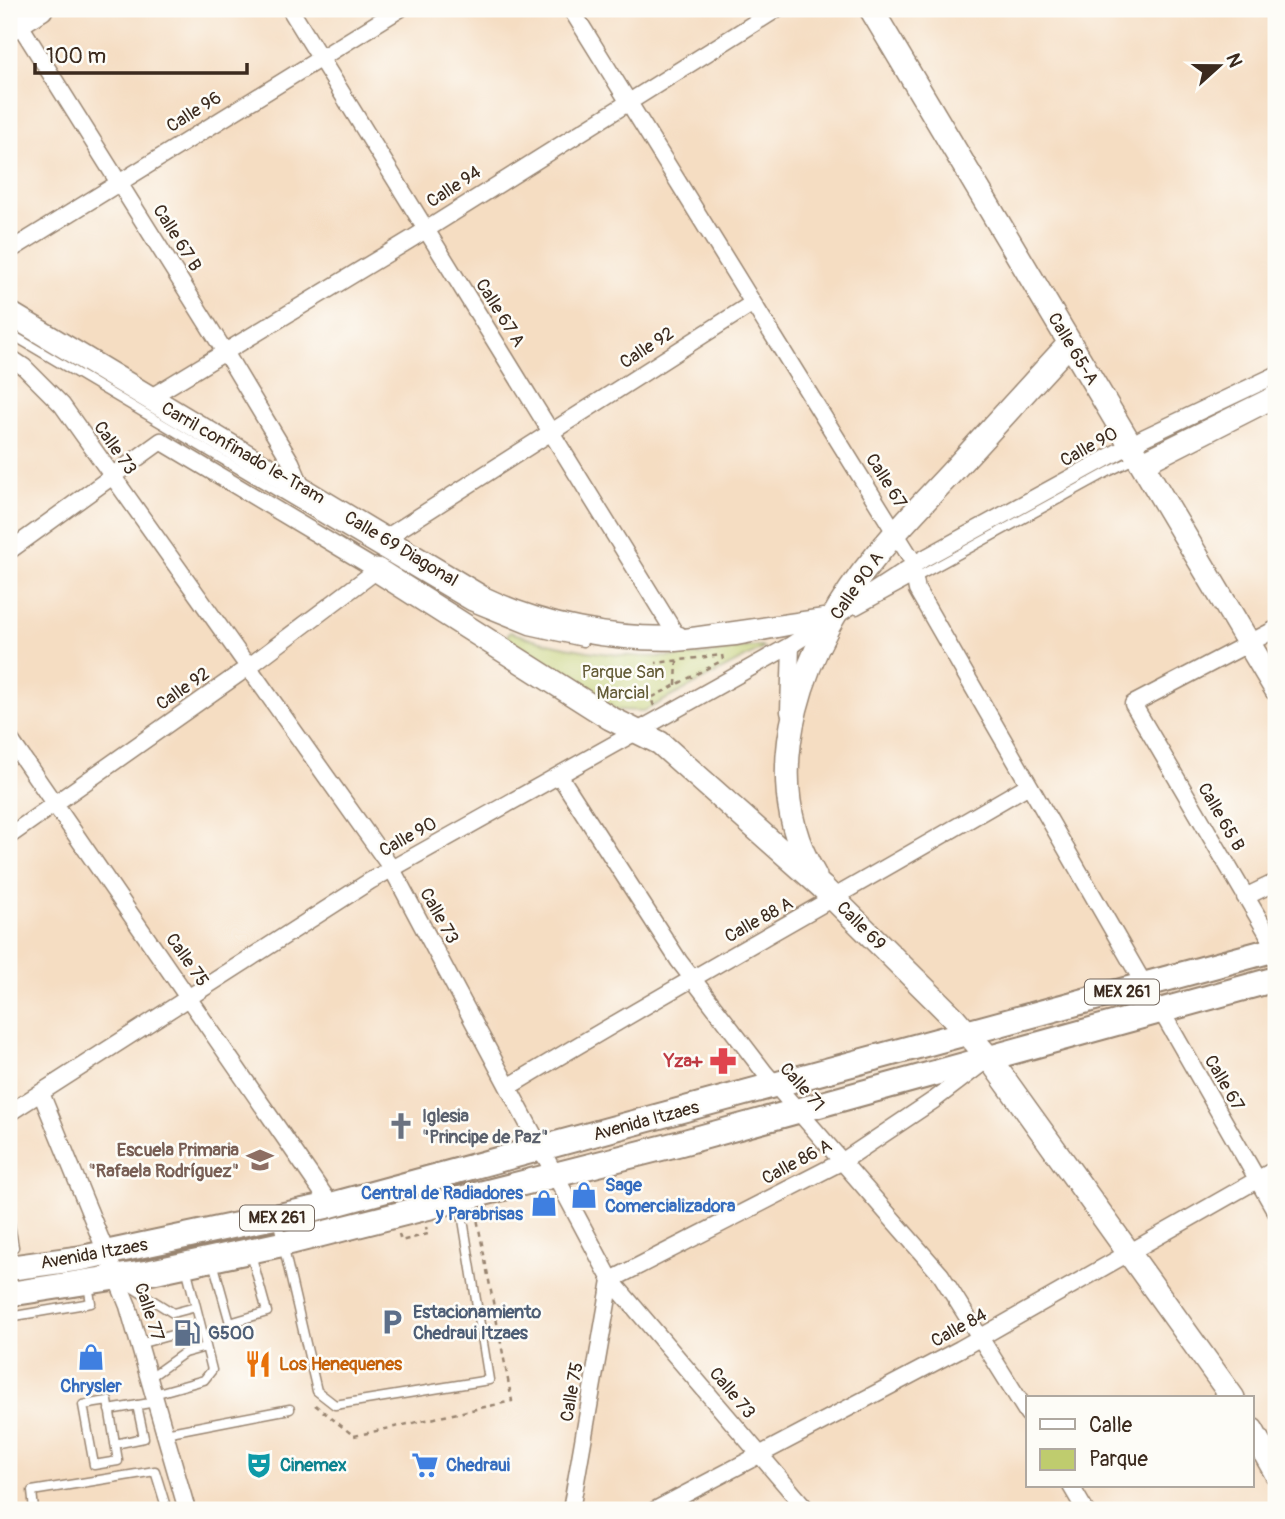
<svg xmlns="http://www.w3.org/2000/svg" width="1285" height="1519" viewBox="0 0 1285 1519" font-family="Pangolin,sans-serif">
	<style>
		.green { fill: #bfcc6e; stroke: #7d7b46; stroke-width: 2 }
		.lines { fill: none; stroke-linecap: round; stroke-linejoin: round }
		.lane-casing { stroke: #988470; stroke-width: 11 }
		.street-casing { stroke: #988470; stroke-width: 19 }
		.secondary-casing { stroke: #988470; stroke-width: 26 }
		.primary-casing { stroke: #988470; stroke-width: 28 }
		.path { stroke: #988470; stroke-width: 2.5; stroke-dasharray: 5 5; stroke-linecap: butt }
		.lane { stroke: #fff; stroke-width: 8 }
		.street { stroke: #fff; stroke-width: 16 }
		.secondary { stroke: #fff; stroke-width: 23 }
		.primary { stroke: #fff; stroke-width: 24 }
		.labels { text-anchor: middle; dominant-baseline: central; stroke-width: 5; stroke-linejoin: round; paint-order: stroke }
		.shield { fill: #fdfcf7; stroke: #75695f; stroke-width: 2 }
		.shield-label { font-size: 16px; font-weight: bold; fill: #3b2a1e }
		.street-label { font-size: 18px; fill: #3b2a1e; stroke: #fdfcf7 }
		.park-label { font-size: 18px; fill: #635b36; stroke: #fdfcf7 }
		.health-label { font-size: 18px; font-weight: bold; fill: #be3a42; stroke: #fdfcf7; text-anchor: end }
		.worship-label { font-size: 18px; font-weight: bold; fill: #5b616d; stroke: #fdfcf7; text-anchor: start }
		.education-label { font-size: 18px; font-weight: bold; fill: #785e54; stroke: #fdfcf7; text-anchor: end }
		.shop-label { font-size: 18px; font-weight: bold; fill: #366cbe; stroke: #fdfcf7; text-anchor: start }
		.service-label { font-size: 18px; font-weight: bold; fill: #4e5e75; stroke: #fdfcf7; text-anchor: start }
		.food-label { font-size: 18px; font-weight: bold; fill: #c56008; stroke: #fdfcf7; text-anchor: start }
		.culture-label { font-size: 18px; font-weight: bold; fill: #0d838f; stroke: #fdfcf7; text-anchor: start }
	</style>
	<rect width="100%" height="100%" fill="#fdfcf7"/>
	<filter id="ink" filterUnits="userSpaceOnUse"><feTurbulence type="fractalNoise" baseFrequency=".0143" numOctaves="2"/><feDisplacementMap in="SourceGraphic" scale="14" xChannelSelector="R" yChannelSelector="G"/><feConvolveMatrix kernelMatrix="1 2 1 2 8 2 1 2 1" color-interpolation-filters="sRGB"/></filter>
	<filter id="wash" filterUnits="userSpaceOnUse"><feTurbulence type="fractalNoise" baseFrequency=".00686" numOctaves="4" result="noise"/><feDisplacementMap in="SourceGraphic" scale="28" xChannelSelector="R" yChannelSelector="G"/><feGaussianBlur stdDeviation="1.57" result="paint"/><feColorMatrix in="noise" values="0 0 0 0 0 0 0 0 0 0 0 0 0 0 0 0 0 1.4 0 .05"/><feComposite in="paint" operator="in"/></filter>
	<g filter="url(#wash)">
		<rect width="100%" height="100%" fill="#f5ddc2"/>
		<path class="green" d="M510,632C571,652 637,661 702,655C716,653 755,643 764,648L644,711L616,710L504,640Z"/>
	</g>
	<g filter="url(#ink)">
		<g class="lines">
			<defs>
				<path id="lane" d="M9,333L470,606L529,630L583,642
					M857,610L1110,471L1276,389
					M676,647L736,641L809,627
					M9,1219L14,1247
					M277,1219L317,1391L335,1405L489,1380L460,1201
					M213,1262L230,1323L267,1312L251,1254
					M125,1283L173,1313L196,1307
					M9,1317L91,1303L88,1285
					M139,1344L201,1327
					M149,1378L184,1353L206,1347
					M154,1394L204,1380L212,1370L186,1267
					M108,1401L118,1461L94,1465L83,1405Z
					M109,1410L156,1402
					M165,1433L290,1409
					M115,1444L144,1438L137,1405
					M34,1510L32,1491L155,1471L167,1510"/>
				<path id="street" d="M10,9L225,352L291,462L303,490
					M290,9L678,638L824,617
					M571,9L896,534L911,558L917,590L1145,986
					M9,251L400,9
					M9,357L24,367L62,405L392,869L611,1280L807,1510
					M151,397L413,238L777,9
					M1144,466L1276,399
					M384,539L753,303
					M9,551L161,441L377,570L247,668L9,836
					M1276,629L1133,704L1276,948
					M789,712L791,645
					M9,738L331,1205
					M559,775L679,961L765,1073L941,1275L1028,1414
					M1245,897L1276,882
					M1160,1009L1276,1212
					M510,1086C680,983 855,887 1027,786
					M41,1093L128,1306L187,1510
					M9,1113L370,881L791,645L923,559L1145,437L1276,375
					M611,1280L843,1161L934,1100L980,1065
					M1071,1486L1085,1510
					M571,1510L611,1280
					M655,1510L960,1349L1276,1169"/>
				<path id="secondary" d="M871,9L1276,689
					M9,29L41,9
					M9,313L484,599C543,627 612,640 678,638
					M377,570L610,718L660,743L822,887L955,1019L989,1058L1233,1398
					M815,876C753,773 805,640 876,556C899,527 926,500 951,473C991,430 1030,386 1070,343
					M1252,1430L1276,1473"/>
				<path id="primary" d="M9,1268L82,1258L331,1205L1276,949
					M9,1294L151,1272L282,1244L681,1143L1276,979"/>
			</defs>
			<use href="#lane" class="lane-casing"/>
			<use href="#street" class="street-casing"/>
			<use href="#secondary" class="secondary-casing"/>
			<use href="#primary" class="primary-casing"/>
			<path class="path" d="M676,685L677,661
				M654,706L651,698L723,660L722,655L656,663
				M399,1234L401,1241L428,1234L426,1227
				M315,1405L354,1436L512,1401L476,1213"/>
			<use href="#lane" class="lane"/>
			<use href="#street" class="street"/>
			<use href="#secondary" class="secondary"/>
			<use href="#primary" class="primary"/>
		</g>
	</g>
	<defs>
		<symbol id="pharmacy-bare" viewBox="-9 -9 18 18"><path d="M-2-6h4v4h4v4h-4v4h-4v-4h-4v-4h4Z" fill="#e0444e" stroke="#fdfcf7" stroke-width="2.5" paint-order="stroke"/></symbol>
		<symbol id="church-bare" viewBox="-9 -9 18 18"><path d="M-1.2-6h2.4v3.5h3.3v2.4h-3.3V6h-2.4V-.1h-3.3v-2.4h3.3Z" fill="#6b7280" stroke="#fdfcf7" stroke-width="2.5" paint-order="stroke"/></symbol>
		<symbol id="school-bare" viewBox="-9 -9 18 18"><path d="M0-5L7-2L0 1L-7-2ZM-4 1L0 2.5L4 1V4Q0 6-4 4Z" fill="#8d6e63" stroke="#fdfcf7" stroke-width="2.5" paint-order="stroke"/></symbol>
		<symbol id="shop-bare" viewBox="-9 -9 18 18"><path d="M-5-2.5h2.3a2.7 3.5 0 0 1 5.4 0H5L5.5 6h-11ZM-1.5-2.5h3a1.5 2.3 0 0 0-3 0Z" fill="#3f7fe0" stroke="#fdfcf7" stroke-width="2.5" paint-order="stroke"/></symbol>
		<symbol id="parking-bare" viewBox="-9 -9 18 18"><path d="M-3.5-5.5H1a3.5 3.5 0 0 1 0 7H-1V5.5H-3.5ZM-1-3.4V-.6H.8a1.4 1.4 0 0 0 0-2.8Z" fill="#5c6f8a" stroke="#fdfcf7" stroke-width="2.5" paint-order="stroke"/></symbol>
		<symbol id="fuel-bare" viewBox="-9 -9 18 18"><path d="M-5.5-6h7V0h2V4h1.3V-2.5L3-4.5l.8-.8L6-3V5H2.5V1h-1V6h-7ZM-4.2-4.7v3.2H.2V-4.7Z" fill="#5c6f8a" stroke="#fdfcf7" stroke-width="2.5" paint-order="stroke"/></symbol>
		<symbol id="restaurant-bare" viewBox="-9 -9 18 18"><path d="M-5-6h1v4h1v-4h1v4h1v-4h1v5L-1.5 .5V6h-2V.5L-5-1ZM5-6V6H3V1.5H1.5Q1.5-4 5-6Z" fill="#e8710a" stroke="#fdfcf7" stroke-width="2.5" paint-order="stroke"/></symbol>
		<symbol id="theatre-bare" viewBox="-9 -9 18 18"><path d="M-5-5.5Q0-4 5-5.5V0Q5 5 0 6Q-5 5-5 0ZM-3.3-2.5H-1v1.5H-3.3ZM1-2.5H3.3v1.5H1ZM-2.8 1Q0 5.5 2.8 1Z" fill="#0f9aa8" stroke="#fdfcf7" stroke-width="2.5" paint-order="stroke"/></symbol>
		<symbol id="supermarket-bare" viewBox="-9 -9 18 18"><path d="M-6-5.5h2.5l.6 2H6L4.5 2H-2.5L-4.4-4H-6ZM-1.5 3.2a1.3 1.3 0 1 0 .1 0ZM3 3.2a1.3 1.3 0 1 0 .1 0Z" fill="#3f7fe0" stroke="#fdfcf7" stroke-width="2.5" paint-order="stroke"/></symbol>
	</defs>
	<g fill-rule="evenodd">
		<use href="#pharmacy-bare" x="704" y="1042" width="38" height="38"/>
		<use href="#church-bare" x="382" y="1107" width="38" height="38"/>
		<use href="#school-bare" x="241" y="1141" width="38" height="38"/>
		<use href="#shop-bare" x="565" y="1176" width="38" height="38"/>
		<use href="#shop-bare" x="525" y="1184" width="38" height="38"/>
		<use href="#parking-bare" x="373" y="1303" width="38" height="38"/>
		<use href="#fuel-bare" x="168" y="1314" width="38" height="38"/>
		<use href="#shop-bare" x="72" y="1338" width="38" height="38"/>
		<use href="#restaurant-bare" x="239" y="1345" width="38" height="38"/>
		<use href="#theatre-bare" x="240" y="1446" width="38" height="38"/>
		<use href="#supermarket-bare" x="406" y="1446" width="38" height="38"/>
	</g>
	<g class="labels">
		<g class="shield">
			<rect x="1085" y="979.5" width="74" height="25" rx="5"/>
			<rect x="240" y="1205.5" width="74" height="25" rx="5"/>
		</g>
		<g class="shield-label">
			<text x="1122" y="992">MEX 261</text>
			<text x="277" y="1218">MEX 261</text>
		</g>
		<g class="street-label">
			<text transform="translate(194 112) rotate(-32)">Calle 96</text>
			<text transform="translate(454 187) rotate(-33)">Calle 94</text>
			<text transform="translate(177 238) rotate(58)">Calle 67 B</text>
			<text transform="translate(500 313) rotate(58)">Calle 67 A</text>
			<text transform="translate(647 348) rotate(-33)">Calle 92</text>
			<text transform="translate(1073 349) rotate(59)">Calle 65-A</text>
			<text transform="translate(1089 447) rotate(-29)">Calle 90</text>
			<text transform="translate(115 448) rotate(55)">Calle 73</text>
			<text transform="translate(243 453) rotate(30)">Carril confinado Ie-Tram</text>
			<text transform="translate(886 481) rotate(58)">Calle 67</text>
			<text transform="translate(401 549) rotate(31)">Calle 69 Diagonal</text>
			<text transform="translate(857 586) rotate(-55)">Calle 90 A</text>
			<text transform="translate(183 689) rotate(-35)">Calle 92</text>
			<text transform="translate(1221 817) rotate(60)">Calle 65 B</text>
			<text transform="translate(408 837) rotate(-29)">Calle 90</text>
			<text transform="translate(439 916) rotate(61)">Calle 73</text>
			<text transform="translate(759 920) rotate(-29)">Calle 88 A</text>
			<text transform="translate(861 926) rotate(45)">Calle 69</text>
			<text transform="translate(187 960) rotate(55)">Calle 75</text>
			<text transform="translate(1224 1083) rotate(60)">Calle 67</text>
			<text transform="translate(802 1087) rotate(49)">Calle 71</text>
			<text transform="translate(646 1121) rotate(-15)">Avenida Itzaes</text>
			<text transform="translate(797 1162) rotate(-28)">Calle 86 A</text>
			<text transform="translate(94 1254) rotate(-10)">Avenida Itzaes</text>
			<text transform="translate(149 1312) rotate(72)">Calle 77</text>
			<text transform="translate(959 1328) rotate(-29)">Calle 84</text>
			<text transform="translate(572 1392) rotate(-80)">Calle 75</text>
			<text transform="translate(732 1393) rotate(50)">Calle 73</text>
		</g>
		<g class="park-label">
			<text x="623" y="672">Parque San<tspan x="623" dy="21">Marcial</tspan></text>
		</g>
		<g class="health-label">
			<text x="702" y="1061">Yza+</text>
		</g>
		<g class="worship-label">
			<text x="422" y="1116">Iglesia<tspan x="422" dy="21">"Principe de Paz"</tspan></text>
		</g>
		<g class="education-label">
			<text x="239" y="1150">Escuela Primaria<tspan x="239" dy="21">"Rafaela Rodríguez"</tspan></text>
		</g>
		<g class="shop-label">
			<text x="605" y="1185">Sage<tspan x="605" dy="21">Comercializadora</tspan></text>
			<text x="523" y="1193" text-anchor="end">Central de Radiadores<tspan x="523" dy="21">y Parabrisas</tspan></text>
			<text x="91" y="1386" text-anchor="middle">Chrysler</text>
			<text x="446" y="1465">Chedraui</text>
		</g>
		<g class="service-label">
			<text x="413" y="1312">Estacionamiento<tspan x="413" dy="21">Chedraui Itzaes</tspan></text>
			<text x="208" y="1333">G500</text>
		</g>
		<g class="food-label">
			<text x="279" y="1364">Los Henequenes</text>
		</g>
		<g class="culture-label">
			<text x="280" y="1465">Cinemex</text>
		</g>
	</g>
	<rect width="1285" height="1519" fill="none" stroke="#fdfcf7" stroke-width="35"/>
	<rect x="1026" y="1396" width="228" height="91" fill="#fdfcf7" stroke="#afa8a0" stroke-width="2"/>
	<rect x="1040" y="1419" width="35" height="10" fill="#ffffff" stroke="#afa8a0" stroke-width="2"/>
	<text x="1089" y="1432" font-size="21" fill="#3b2a1e">Calle</text>
	<rect x="1040" y="1449" width="35" height="21" fill="#bfcc6e" stroke="#afa8a0" stroke-width="2"/>
	<text x="1089" y="1466" font-size="21" fill="#3b2a1e">Parque</text>
	<g transform="translate(1219 66) rotate(69)" stroke="#fdfcf7" stroke-width="5" paint-order="stroke">
	<path d="M0-5L12 26L0 18L-12 26Z" fill="#3b2a1e"/>
	<text y="-10" font-size="19" font-weight="bold" text-anchor="middle" fill="#3b2a1e">N</text>
	</g>
	<path d="M35 63v10h212v-10" fill="none" stroke="#3b2a1e" stroke-width="3.5"/>
	<text x="46" y="63" font-size="21" fill="#3b2a1e" stroke="#fdfcf7" stroke-width="5" paint-order="stroke">100 m</text>
</svg>
